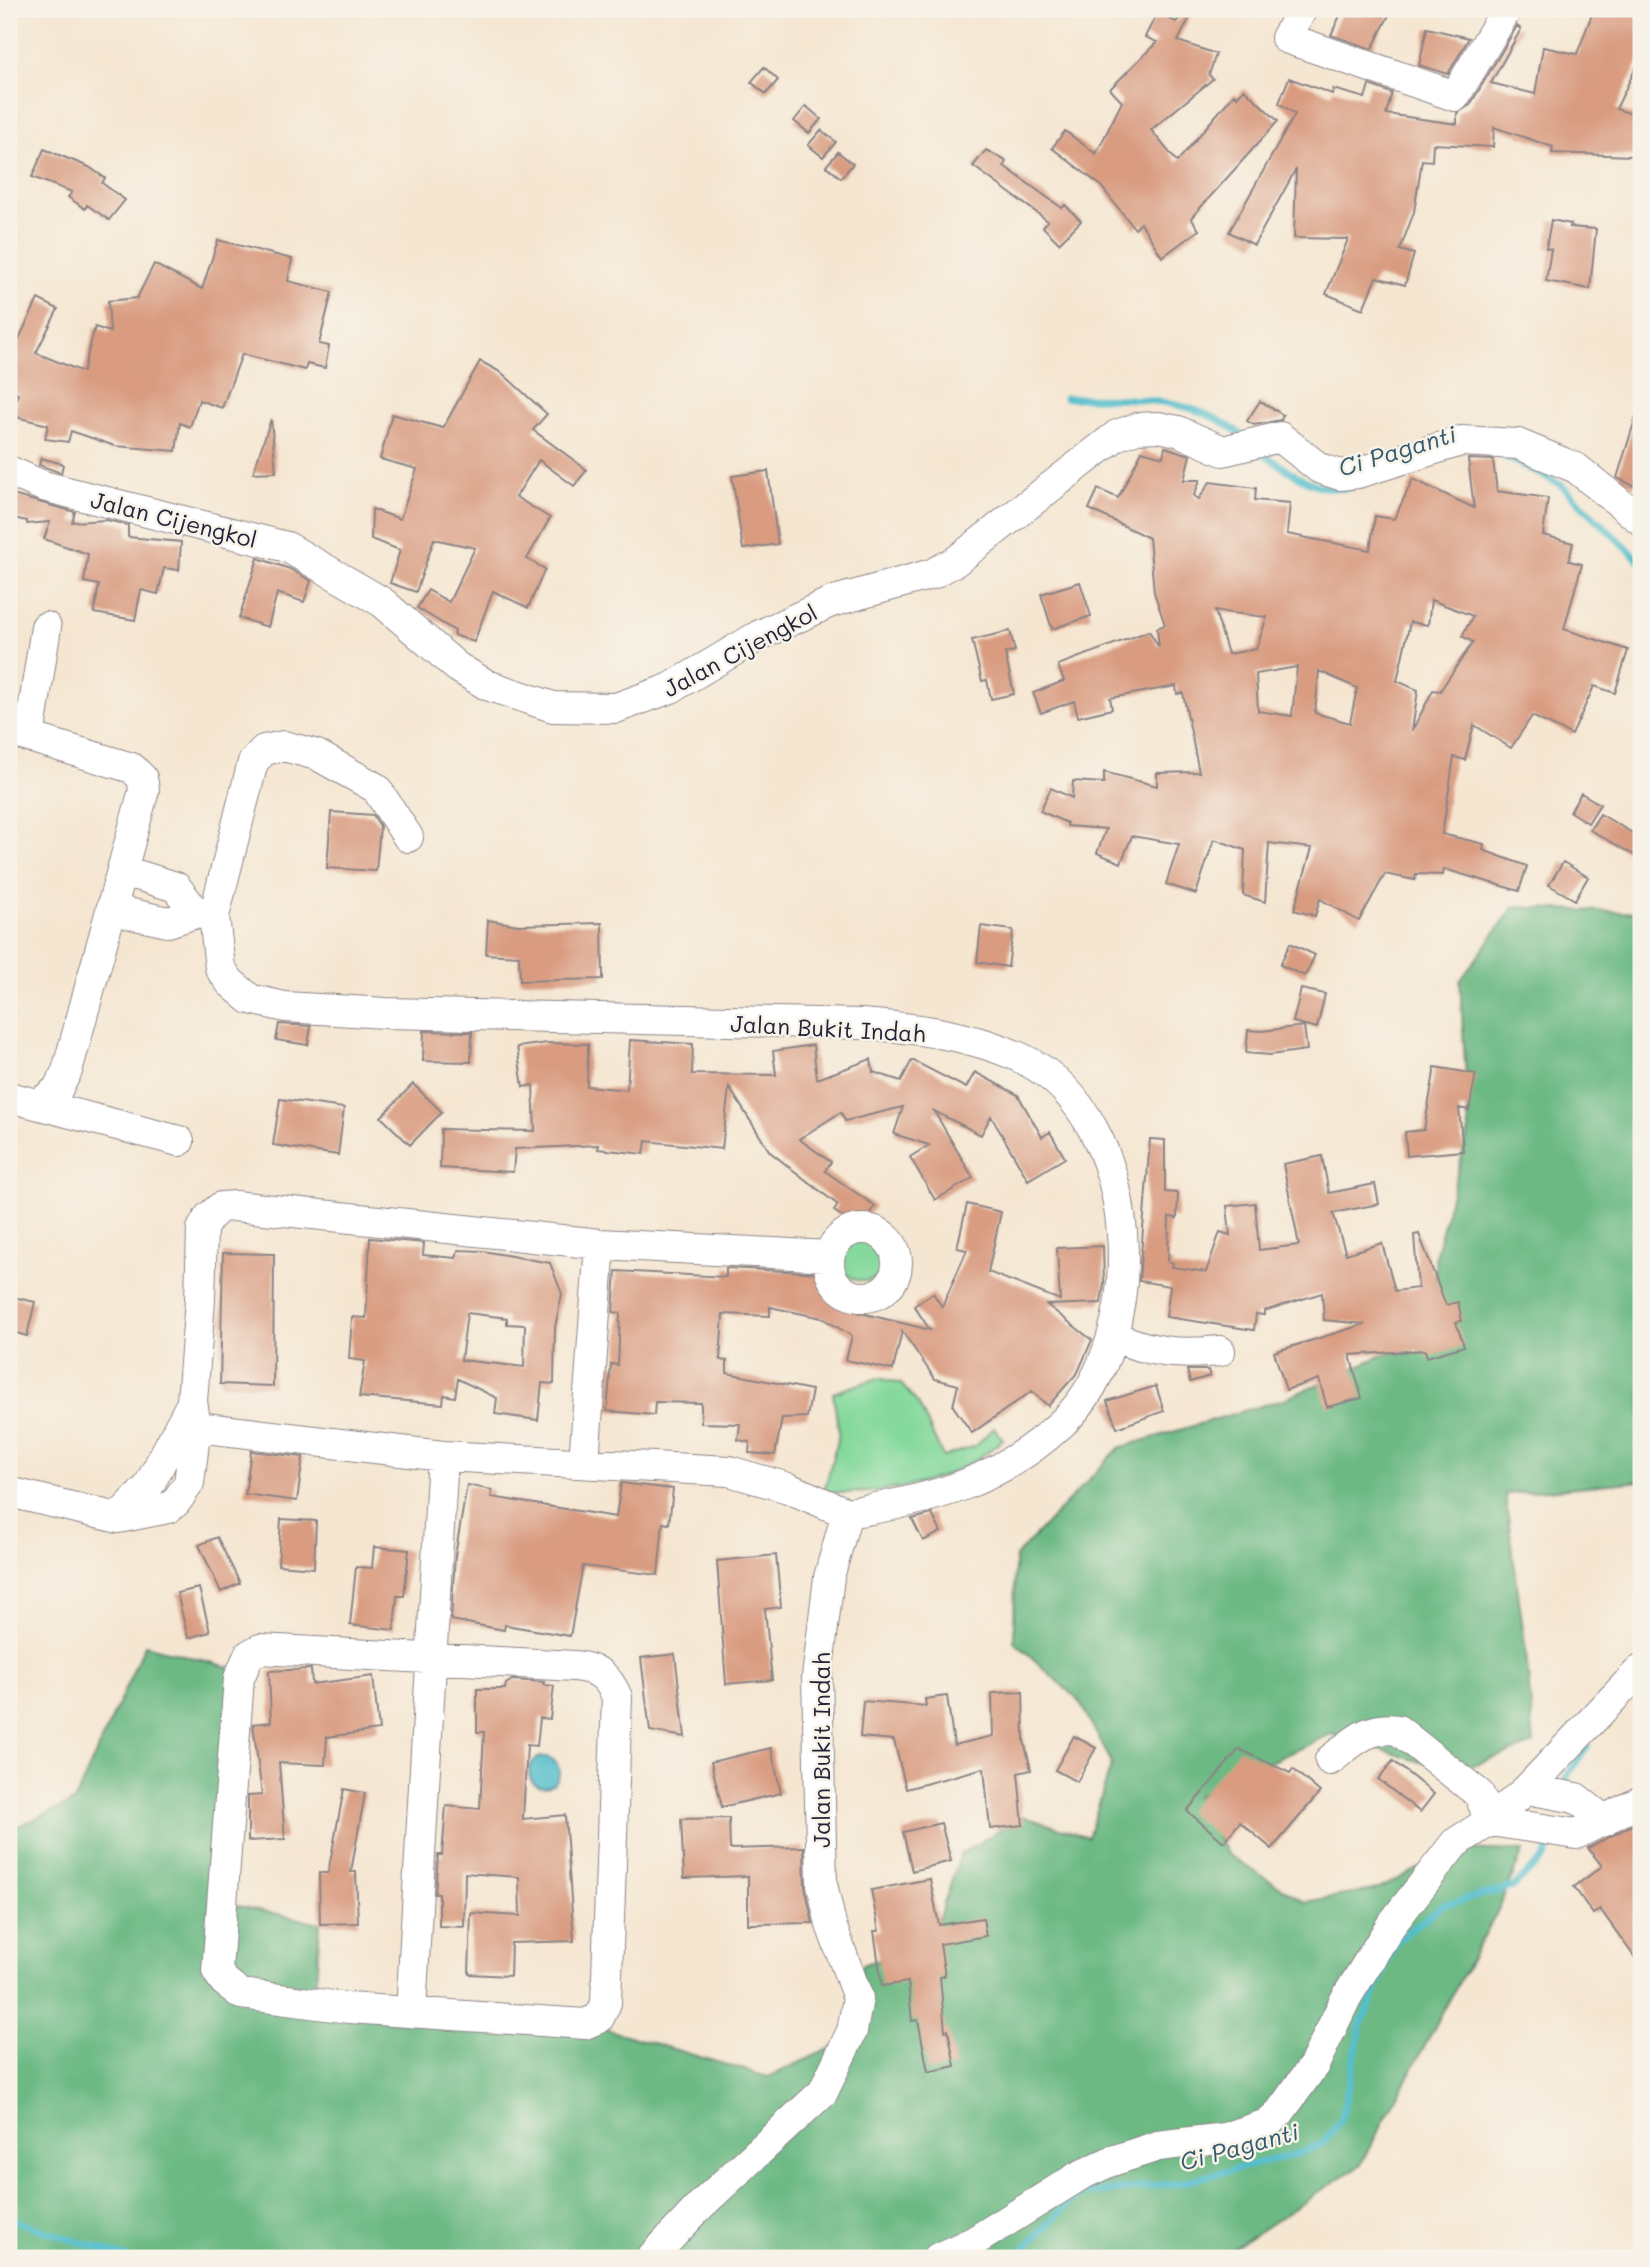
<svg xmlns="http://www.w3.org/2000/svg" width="1650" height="2267" viewBox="0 0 1650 2267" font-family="Mali,sans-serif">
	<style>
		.green { fill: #85d99c; stroke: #547e6c; stroke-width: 2 }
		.forest { fill: #6cb984; stroke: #476e60; stroke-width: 2 }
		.water { fill: #52becc; stroke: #3a7084; stroke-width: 2 }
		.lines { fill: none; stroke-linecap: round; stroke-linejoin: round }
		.stream { stroke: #52becc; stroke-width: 7 }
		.building { fill: #d99c81; fill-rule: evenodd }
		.minor-casing { stroke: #8c8486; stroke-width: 32 }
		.minor { stroke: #fff; stroke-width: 30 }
		.labels { text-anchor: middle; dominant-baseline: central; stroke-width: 5; stroke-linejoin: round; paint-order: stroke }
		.street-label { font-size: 23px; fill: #22223b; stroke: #f7f3e8 }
		.water-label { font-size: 24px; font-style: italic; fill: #33596e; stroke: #f7f3e8 }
	</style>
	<rect width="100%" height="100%" fill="#f7f3e8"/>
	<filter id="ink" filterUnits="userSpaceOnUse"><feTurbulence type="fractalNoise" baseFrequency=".0143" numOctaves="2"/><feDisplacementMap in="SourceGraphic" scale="14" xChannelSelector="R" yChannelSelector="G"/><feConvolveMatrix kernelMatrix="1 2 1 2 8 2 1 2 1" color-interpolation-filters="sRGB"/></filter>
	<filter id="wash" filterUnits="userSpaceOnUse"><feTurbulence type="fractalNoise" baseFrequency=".00686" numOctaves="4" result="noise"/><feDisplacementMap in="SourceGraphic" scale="28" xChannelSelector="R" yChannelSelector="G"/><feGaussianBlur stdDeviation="1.57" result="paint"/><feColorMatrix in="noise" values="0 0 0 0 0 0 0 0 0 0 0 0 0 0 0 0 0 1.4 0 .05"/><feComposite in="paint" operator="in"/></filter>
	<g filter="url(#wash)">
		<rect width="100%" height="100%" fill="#f5e6d1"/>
		<path class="green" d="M870,1234L878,1240L886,1265C876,1285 855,1287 841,1268C838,1246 850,1239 870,1234Z
			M878,1378L901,1384L919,1405L943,1457L975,1446L994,1428L1003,1439C957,1483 886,1496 824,1492L839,1433L833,1393Z"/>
		<path class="forest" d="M1514,907L1641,913V1481L1505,1494L1526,1652L1534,1744L1453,1772L1331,1734L1196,1796L1227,1854L1305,1902L1379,1889L1457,1849L1523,1851L1498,1910L1360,2165L1219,2258H9V1830L74,1802L145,1645L244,1671L225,1903L320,1923L315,2000L605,2029L768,2077L858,2036L861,1965L929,1946L961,1854L1022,1816L1088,1837L1112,1763L1079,1701L1014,1641L1015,1557L1119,1448L1287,1398L1387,1353H1439L1435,1256L1469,1130L1460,981Z"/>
		<path class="water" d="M529 1772a15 15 0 1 1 30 0a15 15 0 1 1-30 0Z"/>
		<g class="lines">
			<path class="stream" d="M1065,398C1127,398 1194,395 1244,437
				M1261,452C1286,469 1319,496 1350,487
				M1504,456L1561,485L1641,562
				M1564,1788L1567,1776L1587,1746
				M9,2219L127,2258
				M1015,2258L1077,2195L1179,2183L1297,2154L1322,2144L1341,2120L1361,2025L1396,1941L1443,1905L1513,1887L1546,1856L1551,1836"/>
		</g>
		<g id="blocks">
			<path class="building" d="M1188,9H1194L1178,41L1216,54L1209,75L1213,79L1151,130L1177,162L1234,94L1237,97L1244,89L1278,121L1191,218L1199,230L1162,257L1141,223L1135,229L1100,185L1052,148L1065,131L1096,154L1122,102L1110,89L1157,42L1145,37L1157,13L1176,22Z
				M1343,9H1392L1372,49L1331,35Z
				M1594,9H1641V57L1616,109L1641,117V128L1632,156L1552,153L1553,147L1494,127L1493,147L1433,144L1432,161L1422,160L1414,212L1400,250L1414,254L1405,285L1376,277L1363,309L1326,294L1348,239L1294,238L1296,169L1254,245L1229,232L1295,114L1279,103L1289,78L1332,94L1333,89L1365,98L1369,85L1392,93L1386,114L1457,124V113L1470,105L1517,26L1521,29L1491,83L1535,94L1543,47L1577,54Z
				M1427,28L1469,38L1448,74L1419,65Z
				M764,67L778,80L766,94L751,82Z
				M806,106L821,119L809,133L794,121Z
				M821,130L836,142L823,157L808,145Z
				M44,149L89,167L105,178L102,183L125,200L109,220L87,205L85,209L68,197L72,192L32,177Z
				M986,150L1006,161L1004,166L1062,208L1065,205L1081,221L1059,243L1043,227L1048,221L973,166Z
				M838,152L853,164L841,178L826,166Z
				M1551,220L1571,224L1570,227L1596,229L1590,289L1546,281L1551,249L1546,248Z
				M218,240L292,259L288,281L332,292L319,344L329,346L325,368L307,364L305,370L242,354L222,408L199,400L190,427L180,423L176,451L115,446L71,431L68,442L45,439L48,425L12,416L18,394L9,390V347L14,349L38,299L58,309L36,353L83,372L95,327L110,332L108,301L137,298L154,264L202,289Z
				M480,361L502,373L547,414L533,430L587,470L574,486L539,460L516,497L550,518L527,559L545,569L528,608L493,591L474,642L454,635L455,631L417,608L428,590L449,602L475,548L434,539L416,592L390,583L400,550L371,539L372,509L400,519L417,469L380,459L392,414L443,428Z
				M1260,401L1283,415L1281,420L1254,425L1247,421Z
				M1637,413H1641V463L1634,486L1617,478Z
				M271,419L276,472L253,473Z
				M1165,447L1190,455L1184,480H1200L1194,496L1199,499L1210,482L1256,488L1255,500L1290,503L1287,534L1370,550L1375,516L1394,519L1413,479L1474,508L1468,459L1493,460L1497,491L1548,498L1543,535L1573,543L1569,561L1582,564L1564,629L1628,650L1615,693L1594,686L1572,735L1532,716L1511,748L1474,725L1465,760L1454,757L1442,834L1484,844L1483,850L1527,866L1519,891L1444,869L1443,875L1416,874L1415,880L1385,874L1359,921L1320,899L1315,916L1294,910L1312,848L1269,843L1265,902L1243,895L1245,850L1214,839L1196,894L1166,884L1179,844L1132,836L1121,863L1097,853L1106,829L1067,826V823L1040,811L1051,788L1072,798L1073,781L1104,783V772L1157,786V773L1199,772L1183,693L1177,694L1176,686L1110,698L1112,709L1078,717L1074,701L1041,713L1033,693L1064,681L1058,665L1149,631L1159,647L1157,628L1165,625L1154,592L1149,538L1089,509L1098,489L1118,498L1142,451L1163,457ZM1431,600L1473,616L1462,636L1473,642L1440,691L1433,690L1412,731L1418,690L1397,681L1410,622L1428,625ZM1215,611L1267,617L1256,649L1228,654ZM1297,667L1292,716L1258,711L1256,674ZM1319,671L1357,688L1350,723L1315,713Z
				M41,458L63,464L61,473L39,465Z
				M768,471L778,544L743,549L732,476Z
				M9,494L75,512L72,522L107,520L128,525V537L181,542L179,570L164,568L158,594L141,590L135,620L94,613L99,585L84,582L88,554L44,539L50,522L27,524V521L9,517Z
				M258,558L290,569L311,581L304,602L277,593L268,627L239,618Z
				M1080,582L1091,616L1052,629L1041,594Z
				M1010,631L1015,651L1005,653L1014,694L991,699L987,680L982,681L972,640Z
				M1581,793L1600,804L1588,823L1570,812Z
				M331,812L373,815L380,826L376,871L327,868Z
				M1600,814L1641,838V859L1590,830Z
				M1563,862L1588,877L1575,900L1549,885Z
				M488,920L518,925L602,923L603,979L520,981L519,956L486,954Z
				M981,926L1013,930L1008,967L977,962Z
				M1290,943L1315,955L1305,976L1280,965Z
				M1301,989L1325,994L1317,1028L1293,1022Z
				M279,1024L311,1026L308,1045L276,1040Z
				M1304,1026L1307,1050L1270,1055L1246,1053L1248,1030L1262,1031Z
				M424,1031L472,1032L471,1062L423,1061Z
				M630,1040L693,1044L692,1074L776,1075L773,1051L813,1045L817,1079L871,1059L873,1072L901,1081L912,1060L966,1088L975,1072L1018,1095L1042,1137L1050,1132L1065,1158L1028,1180L991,1116L981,1135L934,1111L973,1178L935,1200L910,1157L929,1145L894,1134L903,1107L845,1121L841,1112L799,1139L831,1162L825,1171L875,1206L859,1228L834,1211L838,1205L770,1152L729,1087L722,1149L646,1141L644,1154L598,1149V1145L515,1149L513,1172L440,1168L441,1129L535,1131L533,1085L523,1087L517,1047L547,1043L588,1044L587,1086L627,1090Z
				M1435,1067L1476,1074L1469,1110L1459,1108L1463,1151L1407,1156L1405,1132L1424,1130Z
				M413,1084L442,1112L410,1145L381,1117Z
				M280,1099L344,1108L338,1155L273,1145Z
				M1150,1139L1165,1140V1192L1178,1193L1177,1218L1169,1217L1168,1262L1173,1263L1172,1267L1206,1272L1220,1232L1230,1235L1227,1206L1255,1203L1259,1250L1299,1245L1283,1164L1322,1156L1329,1193L1375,1184L1379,1204L1333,1213L1346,1254L1382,1243L1395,1291L1418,1288L1414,1235L1419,1234L1446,1305L1458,1302L1462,1321L1456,1322L1464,1346L1427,1357L1425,1350L1350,1355L1362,1398L1327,1407L1319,1379L1286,1390L1274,1352L1365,1324L1324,1320L1322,1293L1264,1311V1315L1256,1314L1254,1330L1166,1317L1170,1286L1139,1281Z
				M967,1204L1001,1212L988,1272L1060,1300L1057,1248L1103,1246L1104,1284L1101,1303L1047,1305L1092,1340L1078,1372L1048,1406L1032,1391L972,1433L953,1406L958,1385L935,1379L902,1331L893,1370L846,1360L852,1336L822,1318L770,1307V1316L723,1314L720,1360L727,1361V1373L812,1390L807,1417L782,1418L775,1455L749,1453L750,1442L738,1440L740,1424L701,1423V1403L655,1402L654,1415L607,1411L611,1364L618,1365L620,1313L613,1312L616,1271L726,1277V1268L827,1273V1284L859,1302L853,1311L930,1330L914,1306L933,1293L942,1307L967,1250L957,1248Z
				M370,1238L424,1243L423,1255L456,1258L458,1250L483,1251L550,1263L562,1294L555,1327L554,1384L542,1383L538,1420L495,1414L497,1398L458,1379L455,1397L444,1395L443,1404L359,1397L365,1361L349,1359L352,1317L366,1318ZM467,1313L507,1318V1324L525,1325L524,1367L461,1360Z
				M223,1253L274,1254L273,1386L220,1384Z
				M9,1296L35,1302L27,1336L9,1331Z
				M1187,1370H1208L1210,1376L1190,1382Z
				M1156,1386L1164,1411L1117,1428L1107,1401Z
				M251,1451L303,1457L297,1501L245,1494Z
				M621,1483L673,1489L669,1524L663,1523L658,1575L583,1566L570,1636L505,1625L504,1630L451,1620L455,1556L467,1485L492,1490L491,1497L616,1517Z
				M932,1514L941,1532L923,1541L912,1519Z
				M281,1519L316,1521L314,1568L278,1565Z
				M217,1537L240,1583L221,1592L199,1545Z
				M374,1547L409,1550L404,1596H397L394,1630L350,1625L356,1567L372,1568Z
				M776,1555L781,1607L765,1609L772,1680L726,1684L717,1561Z
				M199,1588L210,1632L188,1638L177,1593Z
				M675,1654L685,1737L650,1731L641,1658Z
				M311,1669L312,1684L373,1676L379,1730L327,1737L325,1765L279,1763L285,1839L248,1841V1796L262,1795L253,1724L271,1722L269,1671Z
				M512,1680L544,1682L543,1685L554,1686L550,1719L540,1718L537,1746L527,1745L523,1819L565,1815L574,1941L511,1943L510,1976L469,1974L471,1913L520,1916L519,1877L465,1873L464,1927L439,1926V1894H435L438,1855H442L446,1806L480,1809L484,1732H477V1689H505L506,1684Z
				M1023,1692L1024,1741L1031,1770L1018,1773L1023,1825L990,1829L984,1768L906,1789L894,1740L860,1737L863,1701L926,1706L925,1699L947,1696L954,1745L993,1736L992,1693Z
				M1074,1736L1096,1748L1077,1782L1055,1770Z
				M771,1748L781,1793L722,1807L711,1762Z
				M1239,1749L1290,1773L1293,1769L1320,1792L1272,1849L1240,1822L1224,1842L1187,1811Z
				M1393,1761L1434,1794L1420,1812L1378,1779Z
				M344,1789L365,1793L351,1872H356L358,1923L320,1924L319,1873H328Z
				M729,1818L730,1849L804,1847L805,1887L813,1923L748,1924V1876L684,1878L681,1819Z
				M941,1823L951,1861L912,1871L903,1832Z
				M1634,1824L1641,1834V1966L1600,1909L1593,1914L1574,1887L1602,1866L1588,1848Z
				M930,1879L939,1925L983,1918L986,1936L940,1944L945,1976L940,1977L945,2031L948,2030L955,2066L928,2072L918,2020L912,2021L908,1982L882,1986L874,1931H879L871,1890Z"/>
		</g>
	</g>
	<g filter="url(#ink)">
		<use href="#blocks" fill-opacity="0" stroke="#8c8486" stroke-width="2"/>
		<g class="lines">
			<defs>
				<path id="minor" d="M1302,9L1286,38L1455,96L1507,9
					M9,471L43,486L287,547L382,602L457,667L487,685L553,707L616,708L671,688L760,635L831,602L932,574L956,561L1117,435L1137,428L1158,427L1178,431L1223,451L1280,437L1319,468L1340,475L1358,473L1461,441L1518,444L1576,468L1641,520
					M9,731L132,768L142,778L144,790L67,1071L57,1090L39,1104
					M29,737L46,627
					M408,837L376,788L317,755L284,746L264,750L253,762L214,916L220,968L230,982L250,999L285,1007L386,1013L861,1024C915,1028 975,1035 1025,1060C1142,1118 1154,1338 1062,1423C998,1483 931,1500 847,1513
					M124,871L176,887L196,913
					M113,910L168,922L196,913L214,916
					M9,1097L179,1141
					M829 1263a34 34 0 1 1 68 0a34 34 0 1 1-68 0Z
					M1114,1336C1149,1353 1182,1355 1220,1351
					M180,1425L443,1456L729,1471L788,1488L847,1513
					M584,1462L600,1244
					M9,1492L118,1518L168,1508L176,1502L189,1483L196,1427L192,1401L200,1300L202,1229L209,1217L221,1207L235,1206L600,1244L829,1256
					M118,1518L148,1487L189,1408
					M260,1649L575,1666C599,1669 608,1676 617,1697L606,2003L599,2018L585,2024L349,2008L241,1994L224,1981L217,1971L239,1678L249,1655Z
					M1330,1760C1352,1743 1368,1725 1398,1730L1479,1794L1490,1821
					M1527,1789L1641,1669
					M1490,1821L1576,1834L1641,1801
					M411,2012L443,1456
					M651,2258L701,2205L823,2092L852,2031L858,1998L831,1925L822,1884L817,1677L829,1577L847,1513
					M938,2258L973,2242L1079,2176L1109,2162L1158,2146L1225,2138L1267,2124L1280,2112L1314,2065L1346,1998L1391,1925L1455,1843L1490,1821L1527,1789L1576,1798L1605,1821"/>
			</defs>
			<use href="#minor" class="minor-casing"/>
			<use href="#minor" class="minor"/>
		</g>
	</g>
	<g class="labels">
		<g class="street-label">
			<text transform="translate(174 519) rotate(14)">Jalan Cijengkol</text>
			<text transform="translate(740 650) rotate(-28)">Jalan Cijengkol</text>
			<text transform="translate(828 1028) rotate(3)">Jalan Bukit Indah</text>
			<text transform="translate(821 1750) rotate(-90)">Jalan Bukit Indah</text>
		</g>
		<g class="water-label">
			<text transform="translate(1397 450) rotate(-17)">Ci Paganti</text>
			<text transform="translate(1239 2146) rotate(-15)">Ci Paganti</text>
		</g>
	</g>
	<rect width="1650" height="2267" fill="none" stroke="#f7f3e8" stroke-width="35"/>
</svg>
